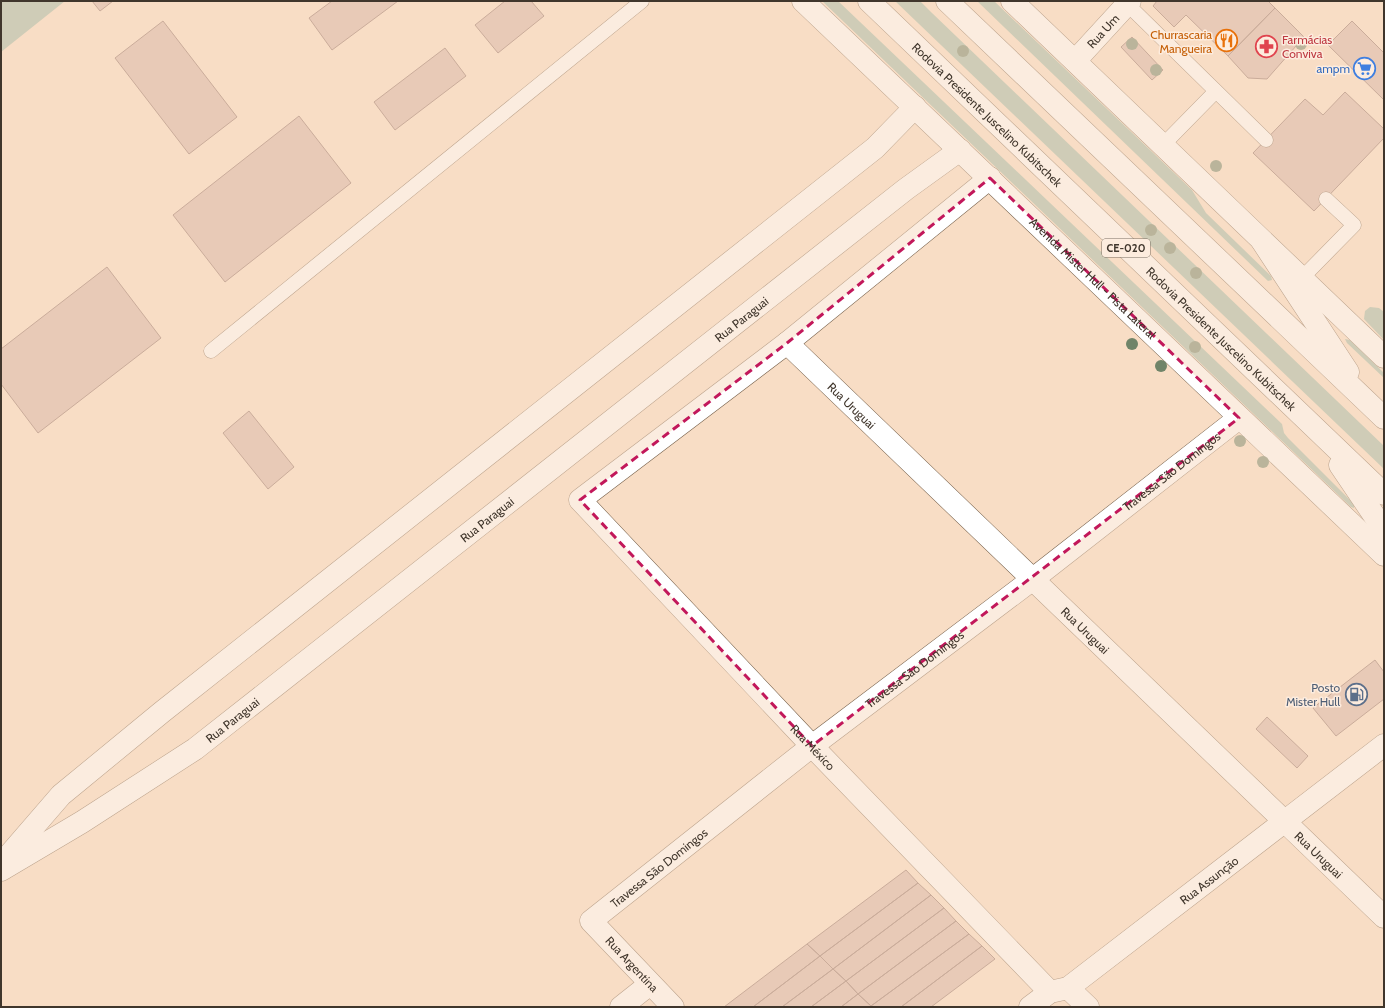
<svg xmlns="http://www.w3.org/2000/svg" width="1385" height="1008" viewBox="0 0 1385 1008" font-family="Cabin,sans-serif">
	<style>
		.green { fill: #9db9a6 }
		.building { fill: #d6b3a7; stroke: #927267 }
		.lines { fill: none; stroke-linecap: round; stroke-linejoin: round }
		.lane-casing { stroke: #755f49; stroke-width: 15 }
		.street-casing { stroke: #755f49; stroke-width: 23 }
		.secondary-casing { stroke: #755f49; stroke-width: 23 }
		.highway-casing { stroke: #755f49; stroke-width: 23 }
		.lane { stroke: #fff; stroke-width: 14 }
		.street { stroke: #fff; stroke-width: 22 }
		.secondary { stroke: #fff; stroke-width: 22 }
		.highway { stroke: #fff; stroke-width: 22 }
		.tree { fill: #708469 }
		.marked { fill: none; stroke: #c2185b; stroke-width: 3; stroke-dasharray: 8 5; stroke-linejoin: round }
		.labels { text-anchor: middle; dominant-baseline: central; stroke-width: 3; stroke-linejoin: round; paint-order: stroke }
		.shield { fill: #fdecde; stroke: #796d61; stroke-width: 1 }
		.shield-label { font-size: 11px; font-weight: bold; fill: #40362c }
		.street-label { font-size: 12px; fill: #40362c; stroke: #fdecde }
		.food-label { font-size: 12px; fill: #c56008; stroke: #fdecde; text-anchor: end }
		.health-label { font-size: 12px; fill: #be3a42; stroke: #fdecde; text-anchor: start }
		.shop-label { font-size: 12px; fill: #366cbe; stroke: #fdecde; text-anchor: end }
		.service-label { font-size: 12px; fill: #4e5e75; stroke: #fdecde; text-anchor: end }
	</style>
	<rect width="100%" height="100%" fill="#f8ddc5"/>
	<path class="green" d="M1,1H65L1,52Z
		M822,1H838L1282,424L1284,433L1288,438L1352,502L1354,505V508L1351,507Z
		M895,1H920L932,13L1384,446V469Z
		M977,1H994L1192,190L1206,213L1271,276L1272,280L1268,281Z
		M1370,307L1379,308L1384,312V340L1364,319L1365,311Z
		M1345,339L1350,340L1384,373V378L1347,343Z"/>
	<path class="building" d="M92,1H113L100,11Z
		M332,1H398L332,50L309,18Z
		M505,1H531L544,16L498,53L475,25Z
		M1157,1H1268L1275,8L1228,56L1186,15L1174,27L1153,6Z
		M1275,8L1304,37L1267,79L1248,78L1228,56Z
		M163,21L237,117L189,154L115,58Z
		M1352,21L1384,53V100L1328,45Z
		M1132,37L1163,70L1152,80L1121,47Z
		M445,48L466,76L395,130L374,102Z
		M1345,92L1384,129V138L1314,211L1253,153L1305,99L1323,115Z
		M299,116L351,183L225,282L173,215Z
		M107,267L161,338L38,433L1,384V349Z
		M249,411L294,467L268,489L223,433Z
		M1375,660L1384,672V699L1336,736L1313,708Z
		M1267,717L1308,756L1297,768L1256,729Z
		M906,870L918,883L820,956L807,944Z
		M918,883L931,895L833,969L820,956Z
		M931,895L944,908L846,981L833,969Z
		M944,908L956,921L858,994L846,981Z
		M956,921L969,934L871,1006L858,994Z
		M969,934L982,946L901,1007H872L871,1006Z
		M807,944L820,956L753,1007H724Z
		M982,946L995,959L931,1007H901Z
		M820,956L833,969L782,1007H753Z
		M833,969L846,981L811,1007H782Z
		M846,981L858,994L841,1007H811Z
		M858,994L871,1006L869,1007H841Z"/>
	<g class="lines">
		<defs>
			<path id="lane" d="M1127,4L1266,140
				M1163,145L1216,91
				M1301,279L1354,225L1326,199
				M211,351L642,1"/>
			<g id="street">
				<path id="s1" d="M1075,61L1130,1"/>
				<path id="s2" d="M990,178L787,343L580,500L812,746L1050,992"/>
				<path id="s3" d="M787,343L1384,917"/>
				<path d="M4,861L61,795L162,712L875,148L915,107"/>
				<path id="s4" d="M1,870L82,822L195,749L906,189L960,150"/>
				<path d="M1068,988L1088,1007"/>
				<path d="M621,1007L650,984"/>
				<path id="s5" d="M673,1007L591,921L812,746L1033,579L1239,418"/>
				<path id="s6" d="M1030,1007L1050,992L1068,988L1384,745"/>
			</g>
			<g id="secondary">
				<path id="s7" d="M803,1L1384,555"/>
				<path d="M1012,1L1384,357"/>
			</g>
			<g id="highway">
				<path id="s8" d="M869,1L1384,494"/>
				<path d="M947,1L1384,418"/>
				<path d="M1262,241L1348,372"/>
				<path d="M1340,465L1384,530"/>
			</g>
		</defs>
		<use href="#lane" class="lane-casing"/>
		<use href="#street" class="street-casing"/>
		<use href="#secondary" class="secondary-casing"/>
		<use href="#highway" class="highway-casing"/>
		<use href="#lane" class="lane"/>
		<use href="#street" class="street"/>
		<use href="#secondary" class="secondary"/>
		<use href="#highway" class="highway"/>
	</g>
	<g class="tree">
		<circle cx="1132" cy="44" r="6"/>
		<circle cx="1301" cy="44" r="6"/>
		<circle cx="963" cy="51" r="6"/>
		<circle cx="1156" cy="70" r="6"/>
		<circle cx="1216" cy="166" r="6"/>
		<circle cx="1151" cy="230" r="6"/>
		<circle cx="1170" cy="248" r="6"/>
		<circle cx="1196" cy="273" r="6"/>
		<circle cx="1132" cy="344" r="6"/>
		<circle cx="1195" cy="347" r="6"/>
		<circle cx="1161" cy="366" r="6"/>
		<circle cx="1240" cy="441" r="6"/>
		<circle cx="1263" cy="462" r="6"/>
	</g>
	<path d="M0 0H1385V1008H0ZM990,178L1239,418L812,746L580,500L787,343Z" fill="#f8ddc5" fill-opacity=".55" fill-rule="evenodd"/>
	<path class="marked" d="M990,178L1239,418L812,746L580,500L787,343Z"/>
	<defs>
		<symbol id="restaurant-ring" viewBox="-11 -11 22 22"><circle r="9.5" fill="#fdecde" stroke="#e8710a" stroke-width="1.5"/><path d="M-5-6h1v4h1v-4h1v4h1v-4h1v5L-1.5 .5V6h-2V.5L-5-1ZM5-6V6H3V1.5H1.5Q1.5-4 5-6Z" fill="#e8710a"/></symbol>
		<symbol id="pharmacy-ring" viewBox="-11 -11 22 22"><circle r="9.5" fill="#fdecde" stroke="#e0444e" stroke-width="1.5"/><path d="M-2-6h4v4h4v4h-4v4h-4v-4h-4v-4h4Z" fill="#e0444e"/></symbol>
		<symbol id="supermarket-ring" viewBox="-11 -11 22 22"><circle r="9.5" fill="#fdecde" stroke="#3f7fe0" stroke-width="1.5"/><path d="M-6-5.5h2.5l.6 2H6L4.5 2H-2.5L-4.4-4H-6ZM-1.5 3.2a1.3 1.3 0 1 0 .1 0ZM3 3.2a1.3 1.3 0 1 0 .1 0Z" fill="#3f7fe0"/></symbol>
		<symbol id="fuel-ring" viewBox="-11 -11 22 22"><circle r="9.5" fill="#fdecde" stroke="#5c6f8a" stroke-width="1.5"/><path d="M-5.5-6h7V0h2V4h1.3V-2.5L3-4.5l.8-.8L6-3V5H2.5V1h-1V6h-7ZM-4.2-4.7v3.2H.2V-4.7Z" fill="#5c6f8a"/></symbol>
	</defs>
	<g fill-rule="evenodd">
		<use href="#restaurant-ring" x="1214" y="28" width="25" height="25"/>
		<use href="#pharmacy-ring" x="1254" y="34" width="25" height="25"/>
		<use href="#supermarket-ring" x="1352" y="56" width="25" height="25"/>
		<use href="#fuel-ring" x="1344" y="682" width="25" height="25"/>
	</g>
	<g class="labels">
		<rect class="shield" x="1102" y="239" width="48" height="18" rx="3"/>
		<g class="shield-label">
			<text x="1126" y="248">CE-020</text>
		</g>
		<g class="street-label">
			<text stroke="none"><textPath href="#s1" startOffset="41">Rua Um</textPath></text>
			<text stroke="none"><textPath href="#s8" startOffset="164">Rodovia Presidente Juscelino Kubitschek</textPath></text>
			<text stroke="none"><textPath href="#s7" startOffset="401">Avenida Mister Hull - Pista Lateral</textPath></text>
			<text stroke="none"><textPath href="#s4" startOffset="924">Rua Paraguai</textPath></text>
			<text stroke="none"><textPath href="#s8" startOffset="488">Rodovia Presidente Juscelino Kubitschek</textPath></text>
			<text stroke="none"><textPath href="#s3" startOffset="90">Rua Uruguai</textPath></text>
			<text stroke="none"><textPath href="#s5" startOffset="853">Travessa São Domingos</textPath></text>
			<text stroke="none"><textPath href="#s4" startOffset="600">Rua Paraguai</textPath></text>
			<text stroke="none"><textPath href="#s3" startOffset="414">Rua Uruguai</textPath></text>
			<text stroke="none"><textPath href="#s5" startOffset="529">Travessa São Domingos</textPath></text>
			<text stroke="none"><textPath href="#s4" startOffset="276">Rua Paraguai</textPath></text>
			<text stroke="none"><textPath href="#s2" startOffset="861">Rua México</textPath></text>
			<text stroke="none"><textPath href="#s3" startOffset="738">Rua Uruguai</textPath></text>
			<text stroke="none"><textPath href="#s5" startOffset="205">Travessa São Domingos</textPath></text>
			<text stroke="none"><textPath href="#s6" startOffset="221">Rua Assunção</textPath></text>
			<text transform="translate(632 964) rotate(47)">Rua Argentina</text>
		</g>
		<g class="food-label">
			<text x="1212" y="34">Churrascaria<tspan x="1212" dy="14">Mangueira</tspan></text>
		</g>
		<g class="health-label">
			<text x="1282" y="39">Farmácias<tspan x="1282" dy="14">Conviva</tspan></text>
		</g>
		<g class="shop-label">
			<text x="1350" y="68">ampm</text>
		</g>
		<g class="service-label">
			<text x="1340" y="687">Posto<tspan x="1340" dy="14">Mister Hull</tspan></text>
		</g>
	</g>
	<rect width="1385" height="1008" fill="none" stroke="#40362c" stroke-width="4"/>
</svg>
